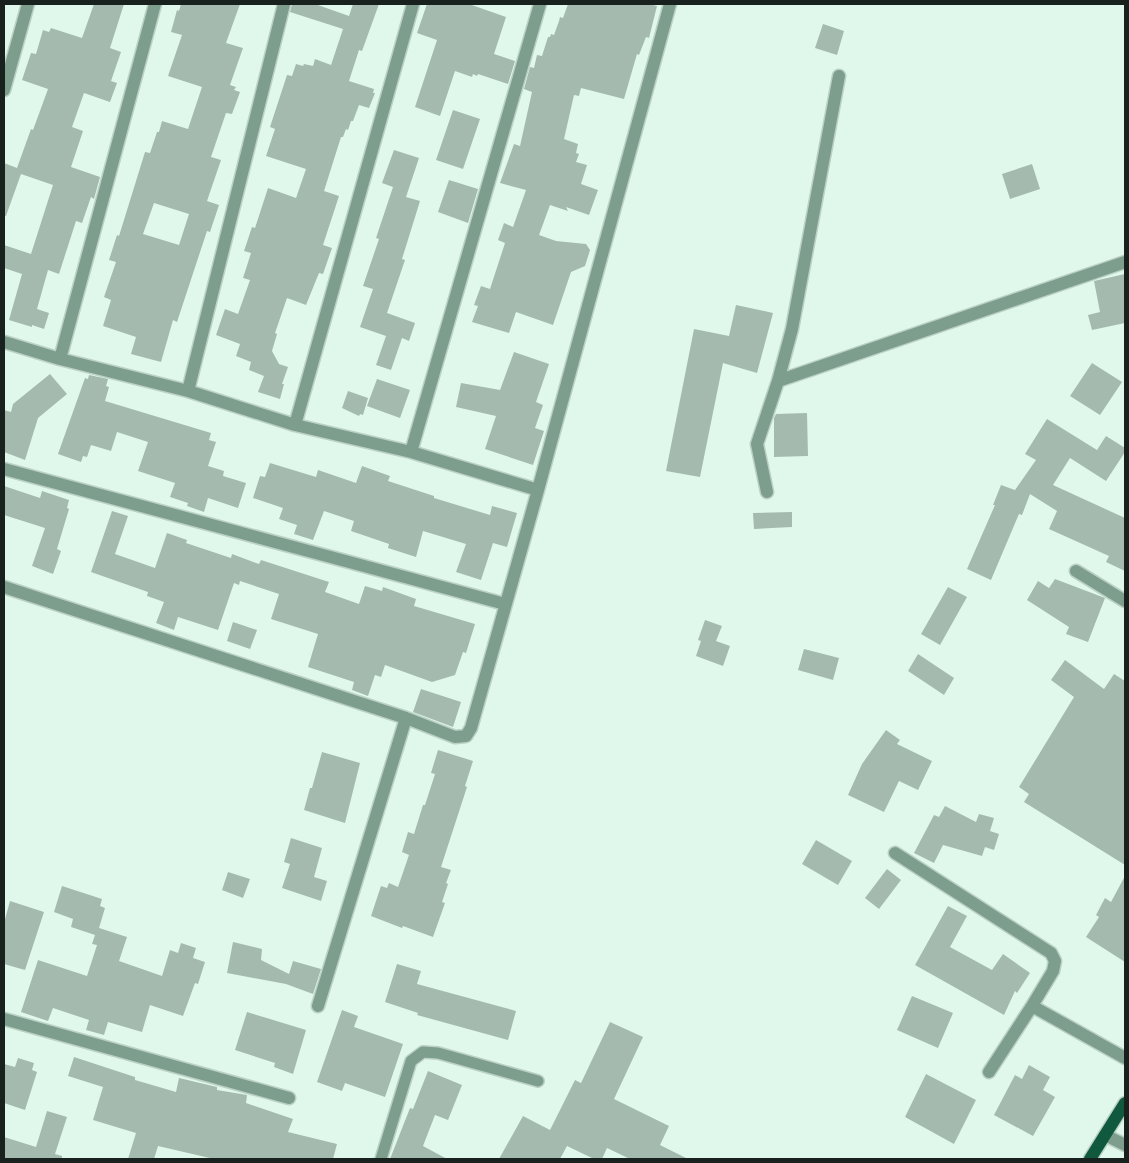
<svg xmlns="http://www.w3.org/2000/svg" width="1129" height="1163" viewBox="0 0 1129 1163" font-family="'Asap Condensed',sans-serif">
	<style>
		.building { fill: #a4baae; fill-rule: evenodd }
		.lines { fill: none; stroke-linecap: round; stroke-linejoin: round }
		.lane-casing { stroke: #bcd1c6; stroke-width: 14 }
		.street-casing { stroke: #bcd1c6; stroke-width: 15 }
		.primary-casing { stroke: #bcd1c6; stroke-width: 15 }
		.lane { stroke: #7d9e8d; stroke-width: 11 }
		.street { stroke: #7d9e8d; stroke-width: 12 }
		.primary { stroke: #11593e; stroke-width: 12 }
	</style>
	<rect width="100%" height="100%" fill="#e0f8eb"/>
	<path class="building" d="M94,4H124L110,48L121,52L111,81L117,83L110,102L84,93L72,127L83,131L71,167L100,177L94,199L91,197L82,223L76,221L59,274L48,270L37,309L49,313L44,329L32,325V327L9,320L22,274L4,268V245L31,254L53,185L21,174L6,216H4V163L17,168L31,129L33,130L48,89L22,80L31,53L36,54L43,30L49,32L51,28L82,38Z
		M181,4H240L226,43L243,48L230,85L236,87L234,90L240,92L232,114L226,113L211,157L221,160L207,201L219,205L210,232L207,231L177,322L173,320L161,362L131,354L136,337L103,326L111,300L104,297L116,262L109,260L117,235L119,236L145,152L150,153L157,132H159L162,121L188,129L202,87L168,76L182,35L171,32L177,10L179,11ZM154,203L189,214L179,245L143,234Z
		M292,4H315L349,16L353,4H379L362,51L359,50L349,81L374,89L373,93H375L369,108L359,105L353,121H351L348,130L346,129L343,137H341L324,191L339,196L323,245L332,248L323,274L319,273L306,305L287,298L275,333L277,334L272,351L279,364L288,367L282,384H284L280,399L258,392L264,376L249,370L251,362L236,356L240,344L216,335L225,309L238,314L250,280L243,278L251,253L244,251L252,227L255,228L268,188L296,198L306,169L266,156L275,129L270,127L287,75L292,76L296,64L303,66L304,64L313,66L315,59L331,65L343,29L290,12Z
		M427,4H469L506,17L494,54L515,61L508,84L478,74L477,76L473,74L472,77L455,71L440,116L415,107L437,40L417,33Z
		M568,4H649L657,6L649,38L646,37L639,55L637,54L624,99L581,88L579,96L574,95L564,139L578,144L576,153L579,154L576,162L587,165L581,184L598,190L589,215L566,207L568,211L550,205L539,235L556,241L586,244L590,250L585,266L571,272L553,325L516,312L509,333L472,322L478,306L474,305L481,286L490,289L505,243L498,240L504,223L513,227L526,190L500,183L514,144L520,146L532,92L524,89L530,67L534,68L537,55L542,56L548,37H550L551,34L554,35L559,21L560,17L563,18Z
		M823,24L844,31L837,55L815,48Z
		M453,110L480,119L463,169L436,160Z
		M394,150L419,158L406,197L420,201L402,259L405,260L387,313L415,323L409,341L402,338L391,370L376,365L386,336L360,327L373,289L363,286L379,239L376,238L393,187L382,183Z
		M1032,164L1040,189L1010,199L1002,174Z
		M449,180L478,189L468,223L438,212Z
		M1125,274V323L1092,330L1088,315L1100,312L1094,281Z
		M736,305L773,313L757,373L723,363L700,477L666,471L694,329L729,336Z
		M514,352L549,364L536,402L543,405L535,428L544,431L533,465L485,449L496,416L456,407L461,383L500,390Z
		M1092,363L1122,382L1100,415L1070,396Z
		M50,374L67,394L38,418L25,460L4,452V410L11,412L13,404Z
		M89,375L108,379L106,386L109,387L105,401L211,433L209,440L216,442L208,466L224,471L223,476L246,483L238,508L208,498L204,512L187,506L188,503L170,497L175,483L138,471L148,442L117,432L111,451L91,445L87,457L83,456L81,462L58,454L85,378L88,379Z
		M377,379L410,390L400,418L367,406Z
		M348,391L368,398L363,415L360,414L359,416L342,408Z
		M807,413L808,456L774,457V418L776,414Z
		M1047,419L1097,450L1106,436L1125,448V452L1106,481L1070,458L1053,485L1125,518V571L1106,562L1109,556L1049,529L1057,511L1030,494L1022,515L1019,514L991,580L967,569L995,505H993L1001,485L1015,490L1036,460L1025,454Z
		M270,463L316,477L318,470L356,483L362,466L390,476L388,481L434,496V498L490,515L492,506L517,513L507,547L493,543L481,580L456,572L466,544L423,531L416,557L388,548L389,544L351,531L354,521L324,511L313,540L294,534L297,525L279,519L283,508L253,498L260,476L265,477Z
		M4,486L40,498L42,491L69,500L67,508L69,509L57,549L61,551L53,574L32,566L45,528L4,515Z
		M112,511L128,516L115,554L155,568L167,533L187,540L186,543L231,558L232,554L259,564L261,560L329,582L325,592L359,604L365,586L382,591L383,587L416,599L414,606L475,624L466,653L463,652L455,675L432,682L385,665L381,677L375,675L368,696L352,690L354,682L308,667L318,634L271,619L279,594L240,581L239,585L234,583L218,630L178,617L174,630L156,623L164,602L147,596L148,592L91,572Z
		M792,512V527L754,529L753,513Z
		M1055,579L1105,598L1088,642L1066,634L1069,627L1027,600L1038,581L1049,588Z
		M948,587L967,597L940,645L921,634Z
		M705,620L722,626L716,641L730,646L723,666L696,656L701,641L698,640Z
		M233,622L257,630L250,649L227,641Z
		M804,649L839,658L833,680L798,670Z
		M918,654L954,678L944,695L908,671Z
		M1065,660L1104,689L1114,674L1125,681V865L1024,802L1029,794L1019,787L1074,697L1051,680Z
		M421,689L461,702L453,727L413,712Z
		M886,730L900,740L897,744L932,761L918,790L899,781L884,812L848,795L862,764Z
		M438,750L473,761L465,786L467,787L441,867L451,870L446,883L448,884L442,902L445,903L433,937L403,926L402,928L371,916L381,886L387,888L389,883L398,887L409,855L402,852L408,832L414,834L423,805H425L435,774L431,773Z
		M322,752L360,763L345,823L304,810L310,788H312Z
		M945,806L976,822L979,814L994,818L990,831L999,834L994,850L985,847L982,856L943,845L934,863L914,853L934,815L939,817Z
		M291,838L322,848L314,877L327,881L321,901L282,888L290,864L284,862Z
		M816,840L852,861L838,885L802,864Z
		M887,869L901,880L879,909L865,898Z
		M228,872L250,879L243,898L222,890Z
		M1125,876V962L1086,937L1099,917L1096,915L1105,898L1111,902Z
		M62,886L102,899L100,906L105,908L99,928L127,937L119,961L162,976L170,950L178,953L181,943L196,948L193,958L205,962L198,984L195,983L183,1016L150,1005L142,1032L108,1022L104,1035L86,1030L89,1020L53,1008L48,1021L21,1012L38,960L87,976L97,945L92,944L95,935L71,927L73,919L54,912Z
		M10,901L44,912L25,970L4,964V923Z
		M948,906L967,916L950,947L992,970L1003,954L1030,973L1017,993L1015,991L1004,1015L915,965Z
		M233,942L262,949L261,960L289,974L293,961L321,969L313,994L286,984L227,973Z
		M397,964L421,971L417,984L516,1011L508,1040L417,1015L418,1013L385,1002Z
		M912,996L953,1013L938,1048L897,1030Z
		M342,1010L358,1016L354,1027L403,1044L385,1097L345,1083L342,1091L317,1082Z
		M247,1012L306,1030L293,1074L274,1067L275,1063L235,1050Z
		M610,1022L643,1037L614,1099L669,1126L660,1145L688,1159H630L607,1148L602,1159H594L567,1146L560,1159H499L523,1116L550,1130L575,1080L581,1083Z
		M74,1057L135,1077V1080L176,1092L179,1078L217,1087V1090L247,1095L246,1103L293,1119L288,1132L337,1144L333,1159H214L158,1146L154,1159H128L136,1133L93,1120L103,1087L68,1076Z
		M18,1058L34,1063L32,1070L37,1072L25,1110L4,1103V1064L15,1067Z
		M1029,1065L1050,1077L1043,1090L1055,1097L1033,1136L994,1115L1015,1075L1022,1079Z
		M428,1071L462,1085L448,1120L435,1115L423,1146L447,1159H390L410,1108L413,1109Z
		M926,1074L976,1100L954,1144L905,1117Z
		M47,1111L67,1117L55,1154L62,1156V1159H4V1137L36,1147Z"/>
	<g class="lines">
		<defs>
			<path id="lane" d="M381,1159L411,1061L423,1052L438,1053L538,1081"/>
			<path id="street" d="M4,90L28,4
				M4,342L60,359L188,391L295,425L411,452L538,490
				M60,359L155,4
				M778,381L1125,262
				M188,391L284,4
				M295,425L413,4
				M411,452L540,4
				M4,469L505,604
				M767,492L757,444L778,381L792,329L839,76
				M1076,571L1125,601
				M4,587L406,718L455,737L466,736L471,728L538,490L670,4
				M895,853L1051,953L1055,961L1053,971L1032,1006L989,1072
				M318,1006L406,718
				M1032,1006L1125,1058
				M4,1019L289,1098
				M1105,1135L1125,1145"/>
			<path id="primary" d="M1090,1159L1125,1103"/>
		</defs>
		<use href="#lane" class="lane-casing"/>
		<use href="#street" class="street-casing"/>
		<use href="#primary" class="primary-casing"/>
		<use href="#lane" class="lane"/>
		<use href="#street" class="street"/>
		<use href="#primary" class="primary"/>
	</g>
	<rect width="1129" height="1163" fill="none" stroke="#18211d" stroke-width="10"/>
</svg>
